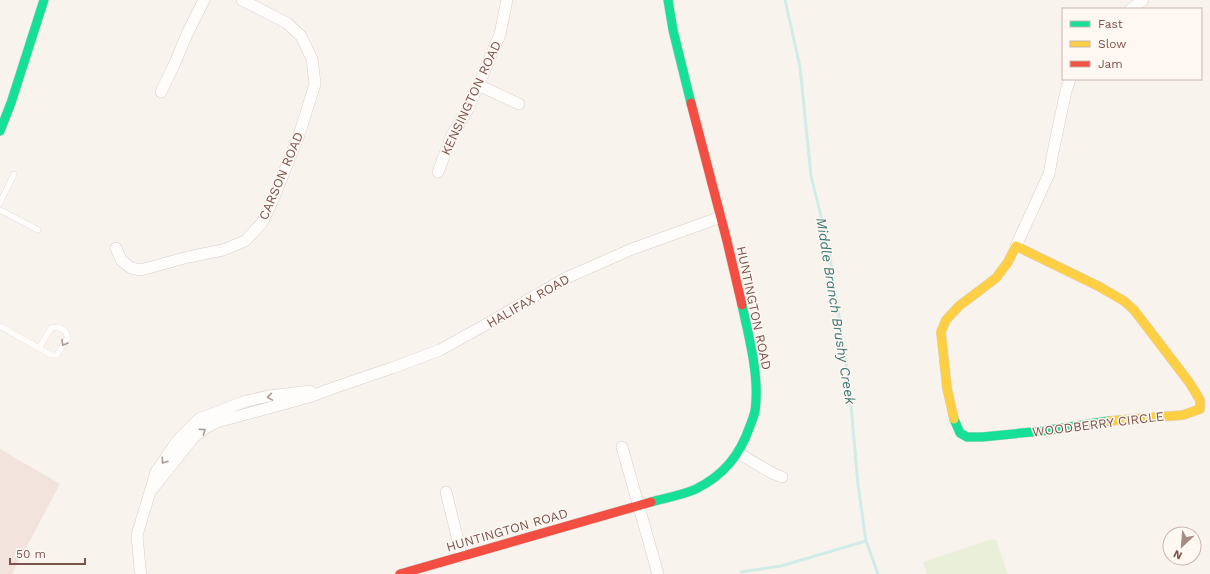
<svg xmlns="http://www.w3.org/2000/svg" width="1210" height="574" viewBox="0 0 1210 574" font-family="'Work Sans',sans-serif">
	<style>
		.residential { fill: #f2e4dc }
		.green { fill: #eaefd9 }
		.lines { fill: none; stroke-linecap: round; stroke-linejoin: round }
		.stream { stroke: #cfece8; stroke-width: 3 }
		.lane-casing { stroke: #d8ceca; stroke-width: 6 }
		.street-casing { stroke: #d8ceca; stroke-width: 12 }
		.fast-casing { stroke: #dad0cc; stroke-width: 10 }
		.slow-casing { stroke: #dad0cc; stroke-width: 10 }
		.jam-casing { stroke: #dad0cc; stroke-width: 10 }
		.lane { stroke: #fefdfc; stroke-width: 5.5 }
		.street { stroke: #fefdfc; stroke-width: 11 }
		.fast { stroke: #16e098; stroke-width: 9 }
		.slow { stroke: #ffcf43; stroke-width: 9 }
		.jam { stroke: #f24e42; stroke-width: 9 }
		.oneway { stroke: #af9792 }
		.labels { text-anchor: middle; dominant-baseline: central; stroke-width: 3; stroke-linejoin: round; paint-order: stroke }
		.street-label { font-size: 13px; fill: #7a534b; stroke: #fff7f2 }
		.water-label { font-size: 14px; font-style: italic; fill: #3b7876; stroke: #fff7f2 }
	</style>
	<rect width="100%" height="100%" fill="#f9f3ee"/>
	<path class="residential" d="M0,449L60,484L12,574H0Z"/>
	<path class="green" d="M992,539L996,540L1008,574H927L923,562Z"/>
	<g class="lines">
		<path class="stream" d="M785,0L800,67L811,176L828,244L849,382L858,485L866,541L878,574
			M741,572L781,566L866,541"/>
		<defs>
			<path id="lane" d="M0,203L14,174
				M0,210L38,230
				M0,326L51,355H57L68,337L65,331L58,327L51,328L39,348"/>
			<path id="street" d="M1131,9L1143,0
				M478,85L519,104
				M161,92L175,63L187,34L204,0
				M438,172L452,135L468,109L500,34L507,0
				M1016,246L1049,174L1054,147L1066,91L1070,79
				M116,248L121,260L131,268L141,270L188,257L223,250L245,241L262,223L272,202L299,135L315,84L312,59L301,36L287,23L242,0
				M622,447L658,574
				M738,453L772,473L782,477
				M150,492L194,437L204,429L217,422L309,397L336,387L392,368L440,350L485,325L566,278L632,249L721,217
				M446,492L462,557
				M141,574L140,569L137,535L156,472L177,441L199,419L246,401L269,396L310,391"/>
			<path id="fast" d="M668,0L673,30L691,103
				M0,131L11,103L44,0
				M954,419L960,433L967,437H982L1042,431L1109,421
				M651,502C665,498 683,495 696,489C724,475 740,455 750,426C752,421 754,416 755,411C760,378 749,337 742,305"/>
			<path id="slow" d="M1016,246L1098,286L1124,301L1134,310L1189,382L1200,400V409L1183,415L1109,421
				M954,419L947,388L941,332L946,320L959,306L996,278L1008,262L1016,246"/>
			<path id="jam" d="M691,103L727,241L742,305
				M400,574L651,502"/>
		</defs>
		<use href="#lane" class="lane-casing"/>
		<use href="#street" class="street-casing"/>
		<use href="#fast" class="fast-casing"/>
		<use href="#slow" class="slow-casing"/>
		<use href="#jam" class="jam-casing"/>
		<use href="#lane" class="lane"/>
		<use href="#street" class="street"/>
		<use href="#fast" class="fast"/>
		<use href="#slow" class="slow"/>
		<use href="#jam" class="jam"/>
	</g>
	<defs><path id="oneway-chevron" d="M-2-3.5L2.5 0L-2 3.5" fill="none" stroke-width="1.6" stroke-linecap="round" stroke-linejoin="round"/></defs>
	<g class="oneway">
		<use href="#oneway-chevron" transform="translate(64 343) rotate(121)"/>
		<use href="#oneway-chevron" transform="translate(270 397) rotate(171)"/>
		<use href="#oneway-chevron" transform="translate(203 431) rotate(-36)"/>
		<use href="#oneway-chevron" transform="translate(164 461) rotate(124)"/>
	</g>
	<g class="labels">
		<g class="street-label">
			<text transform="translate(471 98) rotate(-65)">KENSINGTON ROAD</text>
			<text transform="translate(281 176) rotate(-67)">CARSON ROAD</text>
			<text transform="translate(528 301) rotate(-30)">HALIFAX ROAD</text>
			<text transform="translate(754 308) rotate(78)">HUNTINGTON ROAD</text>
			<text transform="translate(1098 424) rotate(-7)">WOODBERRY CIRCLE</text>
			<text transform="translate(507 530) rotate(-16)">HUNTINGTON ROAD</text>
		</g>
		<g class="water-label">
			<text transform="translate(836 311) rotate(81)">Middle Branch Brushy Creek</text>
		</g>
	</g>
	<rect x="1062" y="8" width="140" height="72" fill="#fff7f2" stroke="#cab5af"/>
	<rect x="1070" y="21" width="20" height="6" fill="#16e098" stroke="#cab5af"/>
	<text x="1098" y="28" font-size="12" fill="#7a534b">Fast</text>
	<rect x="1070" y="41" width="20" height="6" fill="#ffcf43" stroke="#cab5af"/>
	<text x="1098" y="48" font-size="12" fill="#7a534b">Slow</text>
	<rect x="1070" y="61" width="20" height="6" fill="#f24e42" stroke="#cab5af"/>
	<text x="1098" y="68" font-size="12" fill="#7a534b">Jam</text>
	<g transform="translate(1182 546) rotate(206)"><circle r="19" fill="#fff7f2" stroke="#cab5af"/>
	<path d="M0-3L7 15L0 10L-7 15Z" fill="#a68b84"/>
	<text y="-6" font-size="11" font-weight="bold" text-anchor="middle" fill="#7a534b">N</text>
	</g>
	<path d="M10 558v6h75v-6" fill="none" stroke="#7a534b" stroke-width="2"/>
	<text x="16" y="558" font-size="12" fill="#7a534b" stroke="#fff7f2" stroke-width="3" paint-order="stroke">50 m</text>
</svg>
